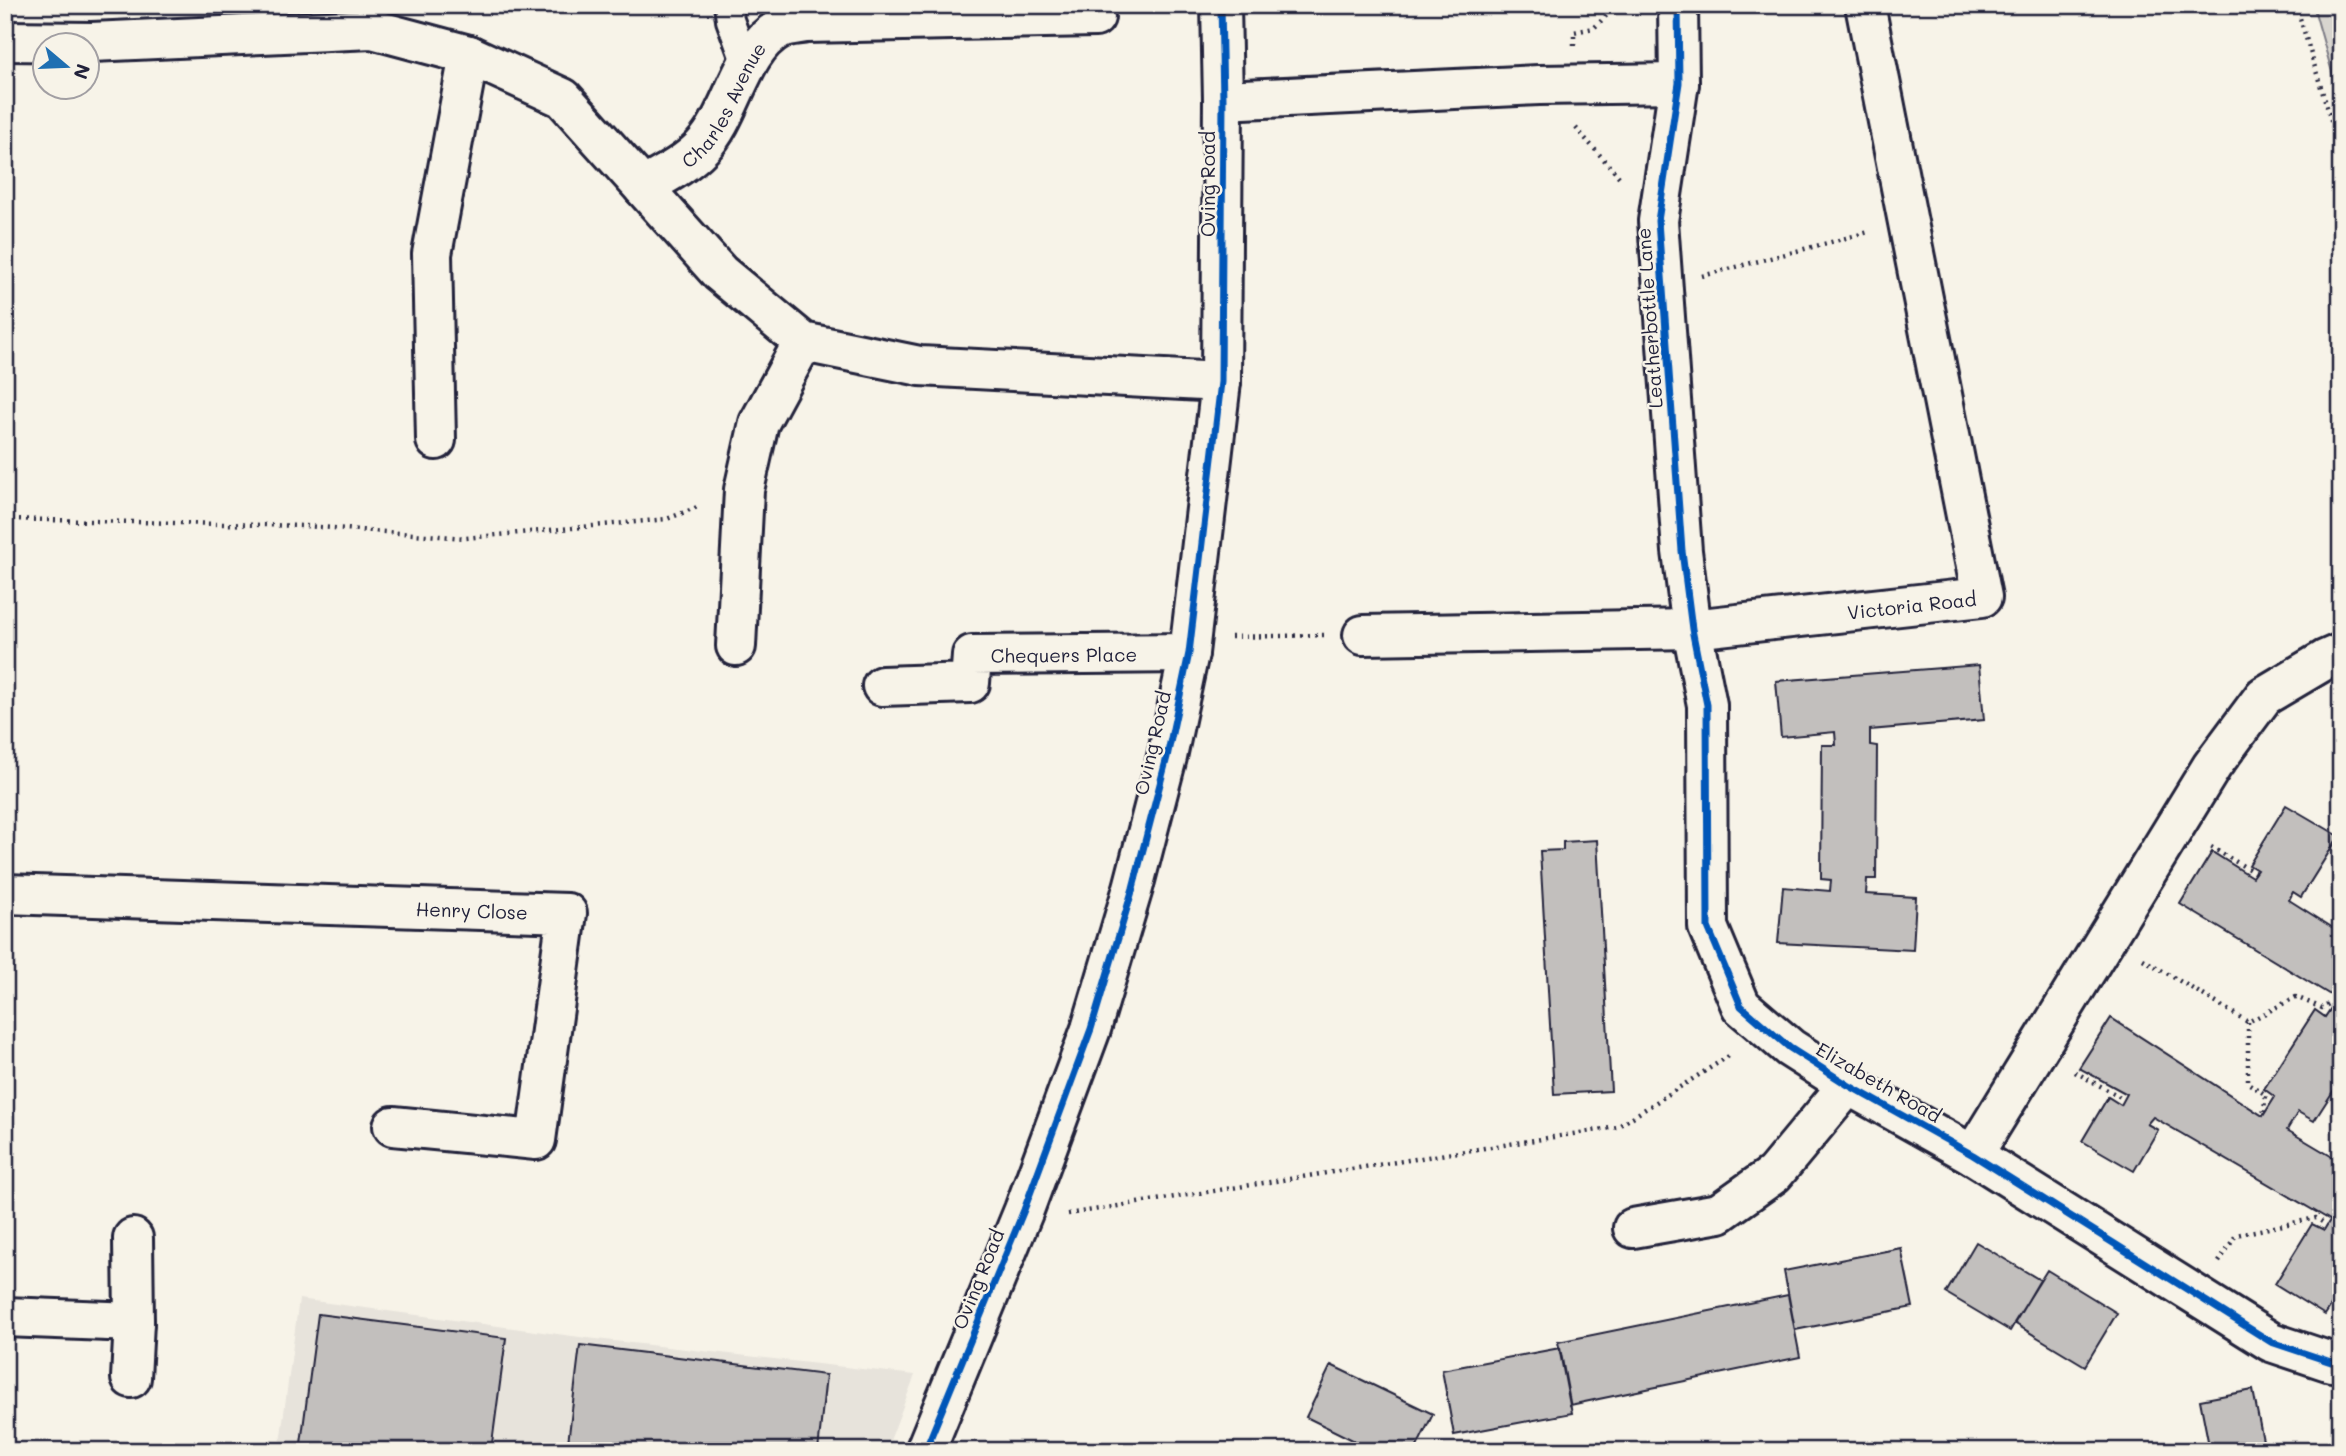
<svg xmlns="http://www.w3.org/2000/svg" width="2346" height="1456" viewBox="0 0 2346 1456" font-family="Mali,sans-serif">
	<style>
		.built { fill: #e7e3db }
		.green { fill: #d8d5cf; stroke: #7d7c85; stroke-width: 2 }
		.building { fill: #c2bfbd; stroke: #22223b; stroke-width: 2 }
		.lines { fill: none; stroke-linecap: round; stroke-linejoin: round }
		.lane-casing { stroke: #22223b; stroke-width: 32 }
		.street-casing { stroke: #22223b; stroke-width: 44 }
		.secondary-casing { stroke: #22223b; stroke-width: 44 }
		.path { stroke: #22223b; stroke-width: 4.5; stroke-dasharray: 2 5; stroke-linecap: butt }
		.lane { stroke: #f7f3e8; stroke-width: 26 }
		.street { stroke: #f7f3e8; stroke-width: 38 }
		.secondary { stroke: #f7f3e8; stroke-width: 38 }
		.cycleway-casing { stroke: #f7f3e8; stroke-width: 11 }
		.cycleway { stroke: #0057b8; stroke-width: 7 }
		.labels { text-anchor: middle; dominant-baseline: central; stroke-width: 5; stroke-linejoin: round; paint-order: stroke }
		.street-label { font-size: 19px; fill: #22223b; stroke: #f7f3e8 }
	</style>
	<rect width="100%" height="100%" fill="#f7f3e8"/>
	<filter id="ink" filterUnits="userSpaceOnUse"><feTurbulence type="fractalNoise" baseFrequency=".0143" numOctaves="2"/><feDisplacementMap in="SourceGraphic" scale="14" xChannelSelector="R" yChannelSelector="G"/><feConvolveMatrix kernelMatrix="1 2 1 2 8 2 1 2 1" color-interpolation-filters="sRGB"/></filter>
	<g filter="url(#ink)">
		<path class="built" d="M299,1299L587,1338L915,1375L886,1451H279Z"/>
		<path class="green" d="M2313,5H2341V104Z"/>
		<path class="building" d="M1979,665L1984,720L1870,730V745L1877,746L1876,879H1867L1866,894L1916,897L1913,950L1778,943L1783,887L1830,891L1831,880L1821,879L1822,745H1836L1835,732L1781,737L1776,681Z
			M2286,805L2339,836L2301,897L2293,892L2289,900L2341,933V1079L2314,1121L2298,1112L2287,1130L2341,1162V1290L2325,1315L2275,1284L2312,1224L2324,1230L2330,1220L2153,1117L2147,1124L2158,1130L2134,1171L2082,1141L2108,1097L2121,1105L2127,1094L2079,1068L2111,1018L2263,1116L2275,1097L2264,1089L2315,1010L2325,1017L2337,999L2180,904L2212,852L2252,877L2257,870L2249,865Z
			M1597,840L1611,1091L1554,1094L1540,851L1563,850V842Z
			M1976,1242L2040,1280L2010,1331L1946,1293Z
			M1901,1248L1913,1307L1795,1330L1784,1271Z
			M2047,1270L2117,1313L2085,1366L2014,1323Z
			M1788,1295L1800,1357L1570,1405L1558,1342Z
			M318,1314L506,1338L491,1451L425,1443L424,1451H300Z
			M580,1345L826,1375L818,1451H567Z
			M1560,1348L1572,1413L1454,1435L1442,1370Z
			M1331,1365L1433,1414L1415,1451H1375L1306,1417Z
			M2253,1390L2265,1451H2210L2200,1400Z"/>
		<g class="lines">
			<defs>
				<path id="lane" d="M728,5L730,20L747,67"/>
				<g id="street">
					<path d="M1678,5L1679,83L1658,221L1682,551L1692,629L1707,705L1708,927L1741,1006L1790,1048L1848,1085L1973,1155L2271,1342L2331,1362L2341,1360"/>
					<path d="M5,41L92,42L372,29L469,55L563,98L720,273L803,342L920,366L1221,382"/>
					<path d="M1223,100L1539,85L1679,83"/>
					<path id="s1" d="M643,187C664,175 686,164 702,147C733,115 740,50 779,29C787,25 797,25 806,23L1095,17"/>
					<path d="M436,440L432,254L469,55"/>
					<path id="s2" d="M1363,635L1692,629L1982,597L1865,5"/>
					<path d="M736,646L744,490L759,423L803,342"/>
					<path id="s3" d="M882,686L970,683L972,655L1189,653"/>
					<path id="s4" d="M5,894L567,913L536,1140L393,1126"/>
					<path d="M1973,1155L2212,766L2264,696L2325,660L2341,653"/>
					<path d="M1633,1228L1719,1213L1774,1174L1848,1085"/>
					<path d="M5,1317L134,1322"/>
					<path d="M131,1378L134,1322L133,1238"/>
				</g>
				<path id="secondary" d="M925,1451L1024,1210L1091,1029L1133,888L1167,757L1189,653L1221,382L1223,100L1221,5"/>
			</defs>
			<use href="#lane" class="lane-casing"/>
			<use href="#street" class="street-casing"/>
			<use href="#secondary" class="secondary-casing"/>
			<path class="path" d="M2296,5L2341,153
				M1574,45V32L1594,28L1617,5
				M1576,128L1621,179
				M1702,276L1869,232
				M5,519L306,526L466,538L667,519L700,506
				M1231,637L1324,635
				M2211,847L2255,873
				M2340,926L2341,924
				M2143,959L2248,1022L2296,997L2322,1008L2337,999
				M2248,1022V1083L2266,1095L2263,1116
				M2075,1072L2124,1099
				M1068,1214L1617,1127L1732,1054
				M2219,1262L2236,1235L2316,1218L2327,1225"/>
			<use href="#lane" class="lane"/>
			<use href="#street" class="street"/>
			<use href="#secondary" class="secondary"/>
			<defs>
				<path id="cycleway" d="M1678,5L1679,83L1658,221L1682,551L1692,629L1707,705L1708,927L1741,1006L1790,1048L1848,1085L1973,1155L2271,1342L2331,1362L2341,1360
					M925,1451L1024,1210L1091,1029L1133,888L1167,757L1189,653L1221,382L1223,100L1221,5"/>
			</defs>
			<use href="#cycleway" class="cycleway-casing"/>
			<use href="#cycleway" class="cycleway"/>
		</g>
	</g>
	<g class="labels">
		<g class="street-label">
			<text stroke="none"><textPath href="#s1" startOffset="119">Charles Avenue</textPath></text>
			<text transform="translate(1207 184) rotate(-90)">Oving Road</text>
			<text transform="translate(1649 318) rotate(-94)">Leatherbottle Lane</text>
			<text stroke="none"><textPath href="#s2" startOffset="550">Victoria Road</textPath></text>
			<text stroke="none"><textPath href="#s3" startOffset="208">Chequers Place</textPath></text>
			<text transform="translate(1152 743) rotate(-77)">Oving Road</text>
			<text stroke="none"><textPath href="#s4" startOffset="467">Henry Close</textPath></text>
			<text transform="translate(1879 1082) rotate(30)">Elizabeth Road</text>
			<text transform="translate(978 1279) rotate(-68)">Oving Road</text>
		</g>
	</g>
	<rect width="2346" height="1456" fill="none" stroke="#f7f3e8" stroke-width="28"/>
	<rect x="14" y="14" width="2318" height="1428" fill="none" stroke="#22223b" stroke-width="2.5" filter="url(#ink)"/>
	<g transform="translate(66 66) rotate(109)"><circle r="33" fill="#f7f3e8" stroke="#a29fa3" stroke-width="2"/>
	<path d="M0-5L12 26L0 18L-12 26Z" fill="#1f6fb2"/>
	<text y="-10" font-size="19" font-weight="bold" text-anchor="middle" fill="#22223b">N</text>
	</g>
</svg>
